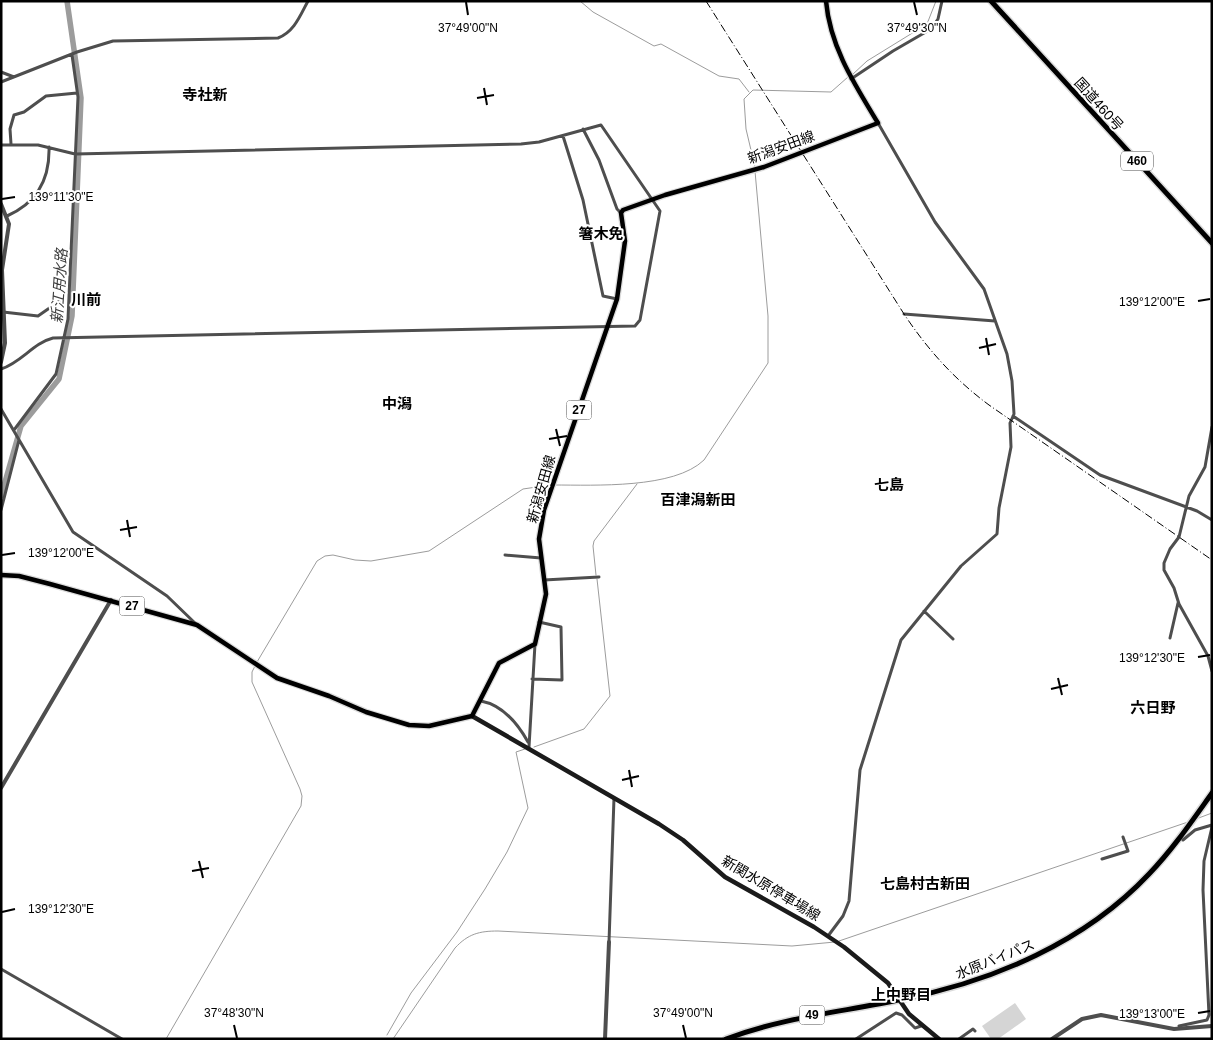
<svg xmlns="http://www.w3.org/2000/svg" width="1213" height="1040" viewBox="0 0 1213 1040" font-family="Helvetica,'Noto Sans JP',sans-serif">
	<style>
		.park { fill: #d5d5d5 }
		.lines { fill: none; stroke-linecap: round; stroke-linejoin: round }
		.stream { stroke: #9c9c9c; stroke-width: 1 }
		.river { stroke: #9c9c9c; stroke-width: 5.5 }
		.primary-casing { stroke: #dbdbdb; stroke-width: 7 }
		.trunk-casing { stroke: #dbdbdb; stroke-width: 8 }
		.minor { stroke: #4e4e4e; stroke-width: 3 }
		.tertiary { stroke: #4e4e4e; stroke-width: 4 }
		.secondary { stroke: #1b1b1b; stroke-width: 4.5 }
		.primary { stroke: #000; stroke-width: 4.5 }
		.trunk { stroke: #000; stroke-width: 5 }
		.rail { stroke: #000; stroke-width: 1; stroke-dasharray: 8 2.5 1 2.5; stroke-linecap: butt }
		.ticks { fill: none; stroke: #000; stroke-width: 2 }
		.labels { text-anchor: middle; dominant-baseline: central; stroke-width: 4; stroke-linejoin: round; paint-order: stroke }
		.shield { fill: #fff; stroke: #4c4c4c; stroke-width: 1 }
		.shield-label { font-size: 12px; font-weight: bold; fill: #000 }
		.street-label { font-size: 14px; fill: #000; stroke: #fff }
		.neighbourhood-label { font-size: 15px; font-weight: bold; fill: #000; stroke: #fff }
		.water-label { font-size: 15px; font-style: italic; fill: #3d3d3d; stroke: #fff }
		.ticks-label { font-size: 12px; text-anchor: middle; fill: #000; stroke: #fff; stroke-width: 4; stroke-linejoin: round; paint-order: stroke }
	</style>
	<rect width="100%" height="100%" fill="#fff"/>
	<path class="park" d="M1015,1003L1026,1019L998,1039H991L982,1026Z"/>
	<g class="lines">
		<path class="stream" d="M580,1L593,12L654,46L661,44L719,76L739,79L749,92
			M852,75L867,61L927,24L936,1
			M755,167L746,129L744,99L753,90L831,92L848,77
			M554,485C595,485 674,489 704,460L768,363V316L755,171
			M596,575L593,546L594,541L637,484
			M257,662L317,561L325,556L333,555L355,560L371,561L429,551L523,489L550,485
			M534,747L584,729L610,696L597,579
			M1196,819L1212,813
			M839,941L1188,822
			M387,1035L411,993L457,932L485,889L507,852L528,808L516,752L525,749
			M166,1039L301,806L302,796L300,789L252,682V672L255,666
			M393,1039L455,948C468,934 479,931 498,931L792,946L835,942"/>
		<path class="river" d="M1,496L21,426L59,379L72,316L81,98L67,1"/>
		<defs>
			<path id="primary" d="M1,575L19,576L50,584L197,625L277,678L329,696L366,712L409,725L429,726L472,716L499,663L535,644L546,594L539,539L544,510L617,299L625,241L621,213L623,210L665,195L764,167L878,123C855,85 830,47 826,1"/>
			<path id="trunk" d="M991,1L1212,243
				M726,1039C784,1017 843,1012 903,999C994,981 1085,942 1149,874C1173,849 1192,821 1212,793"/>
		</defs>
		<use href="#primary" class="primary-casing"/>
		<use href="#trunk" class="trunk-casing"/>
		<path class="minor" d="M1,72L14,77
			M851,79L893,51L931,29L938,19L942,1
			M1,82L77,52L113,41L278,38C294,32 300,16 308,1
			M583,129L599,160L617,209L621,213
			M563,136L583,200L603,296L617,299
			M11,144L10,129L14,115L24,112L46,96L77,93
			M1,145H38L75,154L521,144L539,142L601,125L660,211L640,320L635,326L53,338C33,343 21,363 1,369
			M7,216C37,203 50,180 49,147
			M3,312L38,316L61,300
			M904,314L995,321
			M1,409L73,532L167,596L196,624
			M1013,416L1100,475L1197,511L1212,520
			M1212,427L1205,467L1189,496L1179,537L1170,549L1164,563V570L1174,588L1179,604L1208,656L1212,671
			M14,430L56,374L68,319L78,97L72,55
			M1,510L19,440
			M505,555L541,558
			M544,580L599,577
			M924,611L953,639
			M1170,638L1178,603
			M532,679L562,680L561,627L539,622
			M481,701C502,705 518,724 528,742
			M529,747L535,644
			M1183,840L1195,830L1212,825
			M1102,859L1128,851L1123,837
			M828,936L843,916L849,901L860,770L901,640L961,566L997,534L999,508L1011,447L1010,423L1014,414L1012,381L1007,354L984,289L935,222L878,123
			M609,942L614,798
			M1,969L122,1039
			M1179,1026L1207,1020L1209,1015L1203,890L1204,861L1212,827
			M856,1039L896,1013L902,1015L915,1028L921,1026
			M959,1039L973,1029L975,1031"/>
		<path class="tertiary" d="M1,204L9,224L2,270L5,343L1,362
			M1,788L111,600
			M605,1039L609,942
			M1052,1039L1082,1019L1101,1015L1174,1029L1212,1026"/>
		<path class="secondary" d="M472,716L659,824L683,840L725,877L814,927L844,947L888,983L909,1014L939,1039"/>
		<use href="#primary" class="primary"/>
		<use href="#trunk" class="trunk"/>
		<path class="rail" d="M706,1L904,314C928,350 954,379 989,405L1212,560"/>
	</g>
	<path class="ticks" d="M466,2L468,15M914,2L917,15M484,88L487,105M477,98L494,95M2,199L15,197M1198,301L1210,299M986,338L989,355M979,348L996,344M556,429L560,446M549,439L567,436M127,520L130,537M120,530L137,527M2,555L15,553M1198,657L1210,655M1058,678L1062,695M1051,689L1068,685M629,770L632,787M622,780L639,776M199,861L203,878M192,871L209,868M2,912L15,909M1198,1013L1210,1011M234,1025L237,1038M683,1025L686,1038"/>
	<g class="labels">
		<g class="shield">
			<rect x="1121" y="151.5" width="32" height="19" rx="4"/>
			<rect x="566.5" y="400.5" width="25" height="19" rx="4"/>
			<rect x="119.5" y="596.5" width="25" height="19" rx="4"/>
			<rect x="799.5" y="1005.5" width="25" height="19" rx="4"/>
		</g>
		<g class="shield-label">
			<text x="1137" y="161">460</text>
			<text x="579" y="410">27</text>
			<text x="132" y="606">27</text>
			<text x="812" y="1015">49</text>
		</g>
		<g class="street-label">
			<text transform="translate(1099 104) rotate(48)">国道460号</text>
			<text transform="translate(781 147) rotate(-20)">新潟安田線</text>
			<text transform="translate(541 489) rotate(-74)">新潟安田線</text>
			<text transform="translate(771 888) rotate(31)">新関水原停車場線</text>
			<text transform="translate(995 959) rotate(-22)">水原バイパス</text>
		</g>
		<g class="neighbourhood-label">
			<text x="205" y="94">寺社新</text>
			<text x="601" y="233">箸木免</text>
			<text x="86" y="299">川前</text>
			<text x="397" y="403">中潟</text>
			<text x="889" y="484">七島</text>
			<text x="698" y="499">百津潟新田</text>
			<text x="1153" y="707">六日野</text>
			<text x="925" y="883">七島村古新田</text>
			<text x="901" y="994">上中野目</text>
		</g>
		<g class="water-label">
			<text transform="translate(59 286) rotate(-86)">新江用水路</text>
		</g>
	</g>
	<g class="ticks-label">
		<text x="468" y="32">37°49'00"N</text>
		<text x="917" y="32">37°49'30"N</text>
		<text x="61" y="201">139°11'30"E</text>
		<text x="1152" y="306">139°12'00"E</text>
		<text x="61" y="557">139°12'00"E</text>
		<text x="1152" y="662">139°12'30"E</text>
		<text x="61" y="913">139°12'30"E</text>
		<text x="234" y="1017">37°48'30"N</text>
		<text x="683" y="1017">37°49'00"N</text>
		<text x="1152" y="1018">139°13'00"E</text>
	</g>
	<rect width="1213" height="1040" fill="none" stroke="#000000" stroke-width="5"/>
</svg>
